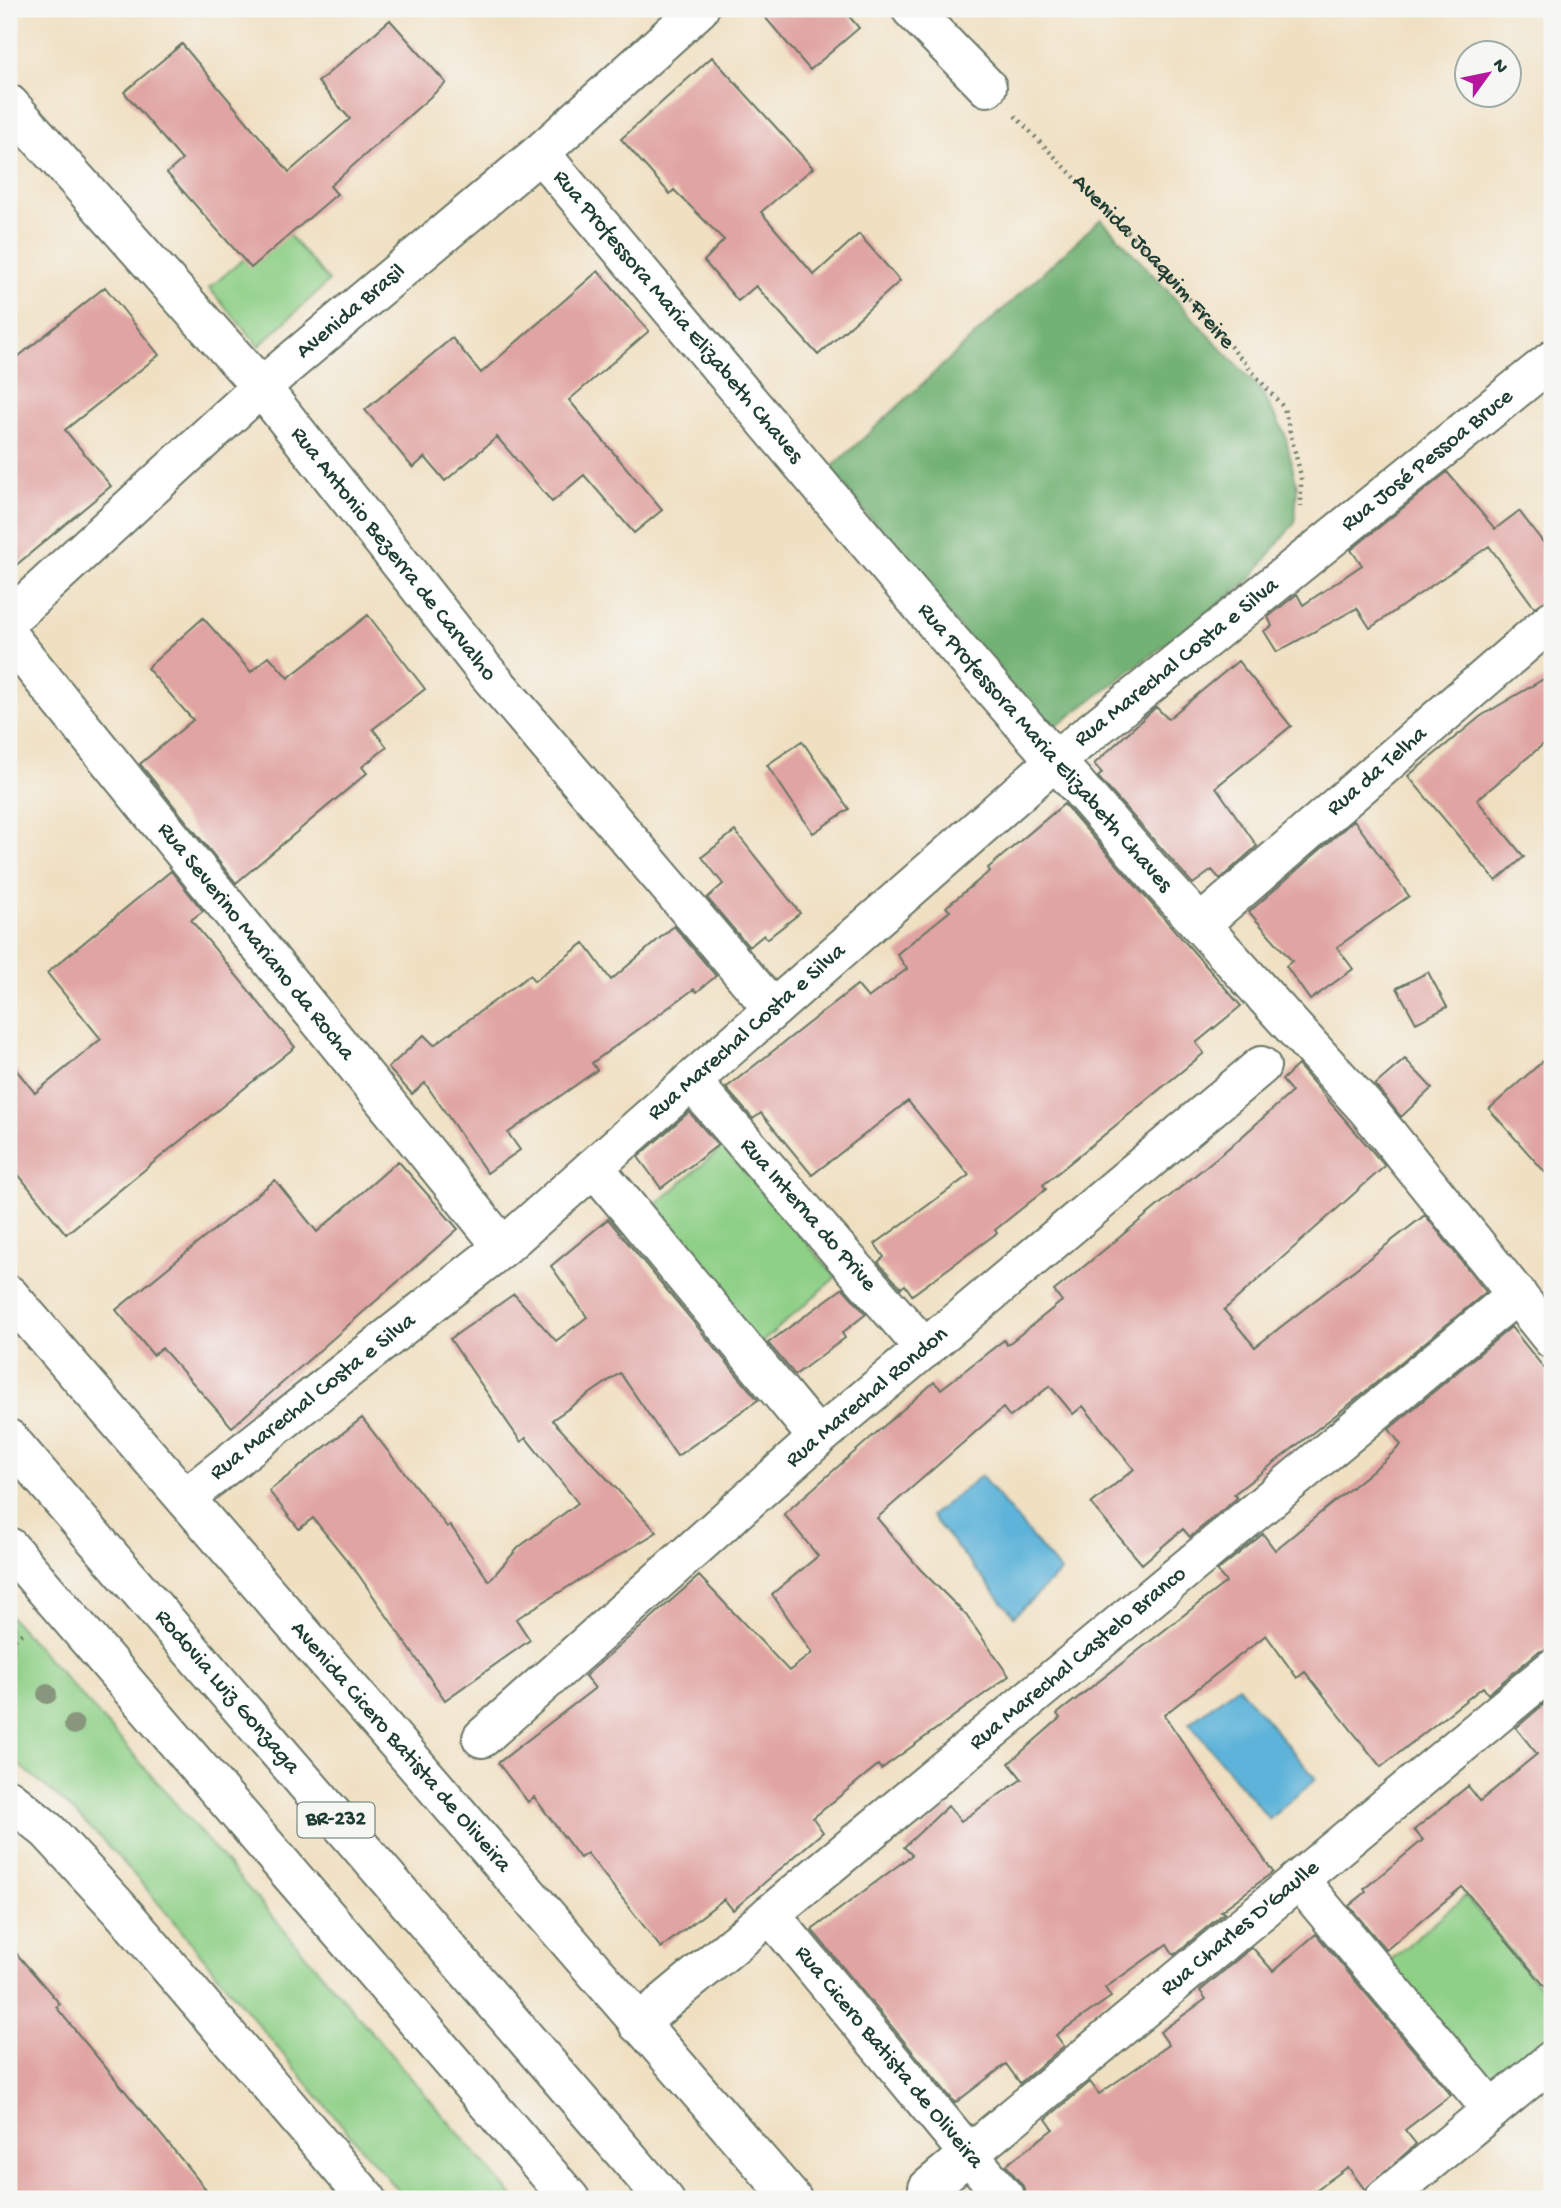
<svg xmlns="http://www.w3.org/2000/svg" width="1561" height="2208" viewBox="0 0 1561 2208" font-family="'Gochi Hand',sans-serif">
	<style>
		.green { fill: #8fd087; stroke: #57865e; stroke-width: 2 }
		.forest { fill: #73b274; stroke: #497854; stroke-width: 2 }
		.water { fill: #5db3d9; stroke: #3e7886; stroke-width: 2 }
		.building { fill: #e0a4a2 }
		.lines { fill: none; stroke-linecap: round; stroke-linejoin: round }
		.minor-casing { stroke: #687666; stroke-width: 42 }
		.secondary-casing { stroke: #687666; stroke-width: 42 }
		.trunk-casing { stroke: #687666; stroke-width: 42 }
		.path { stroke: #687666; stroke-width: 4.5; stroke-dasharray: 2 5; stroke-linecap: butt }
		.minor { stroke: #fff; stroke-width: 38 }
		.secondary { stroke: #fff; stroke-width: 38 }
		.trunk { stroke: #fff; stroke-width: 38 }
		.tree { fill: #89967d }
		.labels { text-anchor: middle; dominant-baseline: central; stroke-width: 7; stroke-linejoin: round; paint-order: stroke }
		.shield { fill: #f6f6f2; stroke: #60746d; stroke-width: 2 }
		.shield-label { font-size: 21px; font-weight: bold; fill: #1f3d34 }
		.street-label { font-size: 23px; fill: #1f3d34; stroke: #f6f6f2 }
	</style>
	<rect width="100%" height="100%" fill="#f6f6f2"/>
	<filter id="ink" filterUnits="userSpaceOnUse"><feTurbulence type="fractalNoise" baseFrequency=".0143" numOctaves="2"/><feDisplacementMap in="SourceGraphic" scale="14" xChannelSelector="R" yChannelSelector="G"/><feConvolveMatrix kernelMatrix="1 2 1 2 8 2 1 2 1" color-interpolation-filters="sRGB"/></filter>
	<filter id="wash" filterUnits="userSpaceOnUse"><feTurbulence type="fractalNoise" baseFrequency=".00686" numOctaves="4" result="noise"/><feDisplacementMap in="SourceGraphic" scale="28" xChannelSelector="R" yChannelSelector="G"/><feGaussianBlur stdDeviation="1.57" result="paint"/><feColorMatrix in="noise" values="0 0 0 0 0 0 0 0 0 0 0 0 0 0 0 0 0 1.4 0 .05"/><feComposite in="paint" operator="in"/></filter>
	<g filter="url(#wash)">
		<rect width="100%" height="100%" fill="#f0e0c2"/>
		<path class="green" d="M282,227L329,281L259,346L209,288Z
			M723,1147L836,1277L760,1344L647,1212Z
			M9,1615L127,1747L515,2199H405C339,2123 275,2045 211,1967C148,1890 90,1816 9,1758Z
			M1465,1896L1552,2001V2033L1492,2085L1388,1962Z"/>
		<path class="forest" d="M1101,219L1262,392L1285,434L1297,487L1295,522L1248,582L1058,725L1038,724L830,469Z"/>
		<path class="water" d="M981,1476L1061,1572L1014,1616L931,1516Z
			M1238,1686L1316,1779L1269,1819L1189,1723Z"/>
		<g id="blocks">
			<path class="building" d="M758,9H843L859,28L810,70Z
				M390,20L446,83L330,186L337,194L251,268L167,173L182,160L124,92L182,44L289,172L350,119L318,82Z
				M712,57L813,168L761,212L814,275L859,234L900,281L818,355L756,286L738,301L704,261L724,240L674,190L670,194L621,139Z
				M598,271L649,331L569,400L662,510L634,533L584,475L552,502L497,437L445,481L425,457L413,468L365,410L452,338L481,373Z
				M105,287L159,355L65,430L111,486L9,571V364Z
				M1447,472L1495,529L1519,511L1552,554V599L1534,607L1489,546L1370,628L1357,608L1277,652L1264,631L1272,626L1268,617L1297,594L1303,605L1362,565L1351,550Z
				M368,615L425,689L373,729L387,747L362,767L367,773L236,883L140,764L193,720L147,668L203,618L251,672L269,656L288,678Z
				M1238,661L1291,726L1216,787L1257,846L1220,879L1212,870L1193,884L1098,777L1102,773L1094,764L1156,707L1168,719Z
				M1552,674V737L1477,800L1524,857L1496,881L1408,776L1481,716Z
				M802,741L849,809L813,833L767,765Z
				M1064,804L1241,1006L1196,1043L1204,1053L1043,1185L1046,1189L995,1230L997,1233L912,1295L905,1285L901,1288L878,1262L884,1257L875,1244L969,1175L908,1101L812,1175L761,1113L753,1119L726,1088L857,985L868,998L907,969L897,954L950,911L946,907L990,871L988,868Z
				M1354,820L1409,896L1337,947L1353,969L1310,1000L1286,966L1292,961L1249,912Z
				M735,831L800,913L767,939L764,935L749,947L707,898L723,884L702,857Z
				M171,871L203,911L191,920L295,1047L66,1234L9,1163V1061L35,1093L101,1039L47,973Z
				M674,926L716,976L697,992L694,989L592,1063L597,1070L508,1133L520,1150L487,1173L425,1083L412,1094L388,1068L424,1035L434,1045L530,975L534,981L584,943L611,980Z
				M1428,972L1447,1007L1416,1023L1397,988Z
				M1552,1053V1180L1489,1109Z
				M1405,1059L1432,1088L1401,1117L1375,1085Z
				M1298,1065L1385,1166L1224,1310L1255,1347L1425,1215L1486,1292L1360,1396L1234,1494L1237,1498L1190,1537L1183,1529L1142,1564L1091,1504L1134,1469L1083,1406L1073,1414L1050,1386L1010,1417L1003,1408L877,1518L920,1569L966,1615L1009,1676L881,1769L878,1765L813,1818L823,1832L733,1910L724,1899L661,1948L587,1853L580,1858L534,1797L528,1802L498,1763L595,1688L585,1676L699,1576L789,1671L812,1653L772,1594L818,1556L784,1514L934,1382L941,1389L1004,1340L1007,1345L1062,1301L1054,1291L1237,1141L1292,1092L1282,1080Z
				M689,1112L718,1145L661,1188L638,1157Z
				M398,1161L458,1229L232,1427L162,1348L153,1355L116,1310L275,1180L317,1232Z
				M608,1219L758,1400L677,1456L620,1373L552,1420L657,1532L516,1619L530,1640L445,1700L358,1574L313,1518L299,1529L269,1491L362,1418L447,1527L450,1525L489,1581L519,1547L578,1503L526,1438L521,1442L450,1339L514,1294L556,1341L587,1317L551,1266Z
				M843,1288L866,1314L842,1333L845,1338L795,1375L768,1343Z
				M1511,1327L1552,1378V1648L1538,1652L1488,1694L1483,1687L1381,1767L1305,1672L1297,1678L1266,1635L1164,1715L1273,1872L1221,1911L1224,1913L1174,1955L1167,1944L1105,1988L1111,1997L1056,2035L1064,2046L1020,2083L1006,2064L955,2103L812,1930L912,1855L904,1847L948,1806L961,1821L1022,1779L1009,1763L1060,1718L1057,1714L1226,1582L1217,1571L1263,1534L1275,1550L1384,1461L1401,1445L1389,1429Z
				M1552,1697V1995L1462,1887L1386,1950L1349,1906L1366,1892L1364,1889L1423,1840L1414,1830L1468,1786L1480,1801L1537,1754L1516,1728Z
				M1316,1934L1451,2095L1405,2130L1416,2144L1365,2190L1348,2167L1303,2199H1027L1023,2186L1006,2165L1053,2129L1046,2119L1090,2082L1099,2094L1169,2045L1160,2032L1206,1999L1200,1991L1252,1947L1273,1971Z
				M9,1945L60,2004L56,2007L214,2199H9Z"/>
		</g>
	</g>
	<g filter="url(#ink)">
		<use href="#blocks" fill-opacity="0" stroke="#687666" stroke-width="2"/>
		<g class="lines">
			<defs>
				<g id="minor">
					<path d="M911,9L987,87"/>
					<path id="s2" d="M9,104L261,387L483,668L773,1009"/>
					<path id="s3" d="M540,153L944,633L1156,876L1368,1110L1552,1339"/>
					<path id="s4" d="M9,619L261,387L540,153L699,9"/>
					<path id="s5" d="M9,637L503,1247"/>
					<path id="s6" d="M1201,924L1552,620"/>
					<path id="s7" d="M691,1081L925,1349"/>
					<path d="M594,1167L818,1438"/>
					<path id="s8" d="M185,1498L503,1247L1056,760L1552,360"/>
					<path id="s9" d="M482,1738L818,1438L1261,1066"/>
					<path d="M1299,1880L1492,2110"/>
					<path id="s10" d="M770,1914L1006,2199"/>
					<path id="s11" d="M638,2024L1517,1294"/>
					<path id="s12" d="M928,2188L1552,1669"/>
					<path d="M1384,2199L1552,2060"/>
				</g>
				<g id="secondary">
					<path id="s13" d="M9,1295L792,2199"/>
					<path d="M9,1799L48,1831L119,1908L367,2199"/>
				</g>
				<g id="trunk">
					<path id="s14" d="M9,1439L664,2199"/>
					<path d="M9,1547L570,2199"/>
				</g>
			</defs>
			<use href="#minor" class="minor-casing"/>
			<use href="#secondary" class="secondary-casing"/>
			<use href="#trunk" class="trunk-casing"/>
			<g class="path">
				<path id="s1" d="M1015,116L1157,262L1284,408L1301,476V507"/>
				<path d="M9,1643L24,1632"/>
			</g>
			<use href="#minor" class="minor"/>
			<use href="#secondary" class="secondary"/>
			<use href="#trunk" class="trunk"/>
		</g>
		<g class="tree">
			<circle cx="47" cy="1694" r="10"/>
			<circle cx="74" cy="1725" r="10"/>
		</g>
	</g>
	<g class="labels">
		<rect class="shield" x="297.5" y="1802.5" width="77" height="35" rx="5"/>
		<g class="shield-label">
			<text x="336" y="1820">BR-232</text>
		</g>
		<g class="street-label">
			<text stroke="none"><textPath href="#s1" startOffset="201">Avenida Joaquim Freire</textPath></text>
			<text stroke="none"><textPath href="#s4" startOffset="460">Avenida Brasil</textPath></text>
			<text stroke="none"><textPath href="#s3" startOffset="214">Rua Professora Maria Elizabeth Chaves</textPath></text>
			<text stroke="none"><textPath href="#s8" startOffset="1619">Rua José Pessoa Bruce</textPath></text>
			<text stroke="none"><textPath href="#s2" startOffset="592">Rua Antonio Bezerra de Carvalho</textPath></text>
			<text stroke="none"><textPath href="#s8" startOffset="1297">Rua Marechal Costa e Silva</textPath></text>
			<text stroke="none"><textPath href="#s3" startOffset="780">Rua Professora Maria Elizabeth Chaves</textPath></text>
			<text stroke="none"><textPath href="#s6" startOffset="233">Rua da Telha</textPath></text>
			<text stroke="none"><textPath href="#s5" startOffset="392">Rua Severino Mariano da Rocha</textPath></text>
			<text stroke="none"><textPath href="#s8" startOffset="730">Rua Marechal Costa e Silva</textPath></text>
			<text stroke="none"><textPath href="#s7" startOffset="178">Rua Interna do Prive</textPath></text>
			<text stroke="none"><textPath href="#s8" startOffset="163">Rua Marechal Costa e Silva</textPath></text>
			<text stroke="none"><textPath href="#s9" startOffset="514">Rua Marechal Rondon</textPath></text>
			<text stroke="none"><textPath href="#s11" startOffset="572">Rua Marechal Castelo Branco</textPath></text>
			<text stroke="none"><textPath href="#s14" startOffset="334">Rodovia Luiz Gonzaga</textPath></text>
			<text stroke="none"><textPath href="#s13" startOffset="598">Avenida Cicero Batista de Oliveira</textPath></text>
			<text stroke="none"><textPath href="#s12" startOffset="406">Rua Charles D'Gaulle</textPath></text>
			<text stroke="none"><textPath href="#s10" startOffset="186">Rua Cicero Batista de Oliveira</textPath></text>
		</g>
	</g>
	<rect width="1561" height="2208" fill="none" stroke="#f6f6f2" stroke-width="35"/>
	<g transform="translate(1488 74) rotate(57)"><circle r="33" fill="#f6f6f2" stroke="#a0aca6" stroke-width="2"/>
	<path d="M0-5L12 26L0 18L-12 26Z" fill="#b5179e"/>
	<text y="-10" font-size="19" font-weight="bold" text-anchor="middle" fill="#1f3d34">N</text>
	</g>
</svg>
